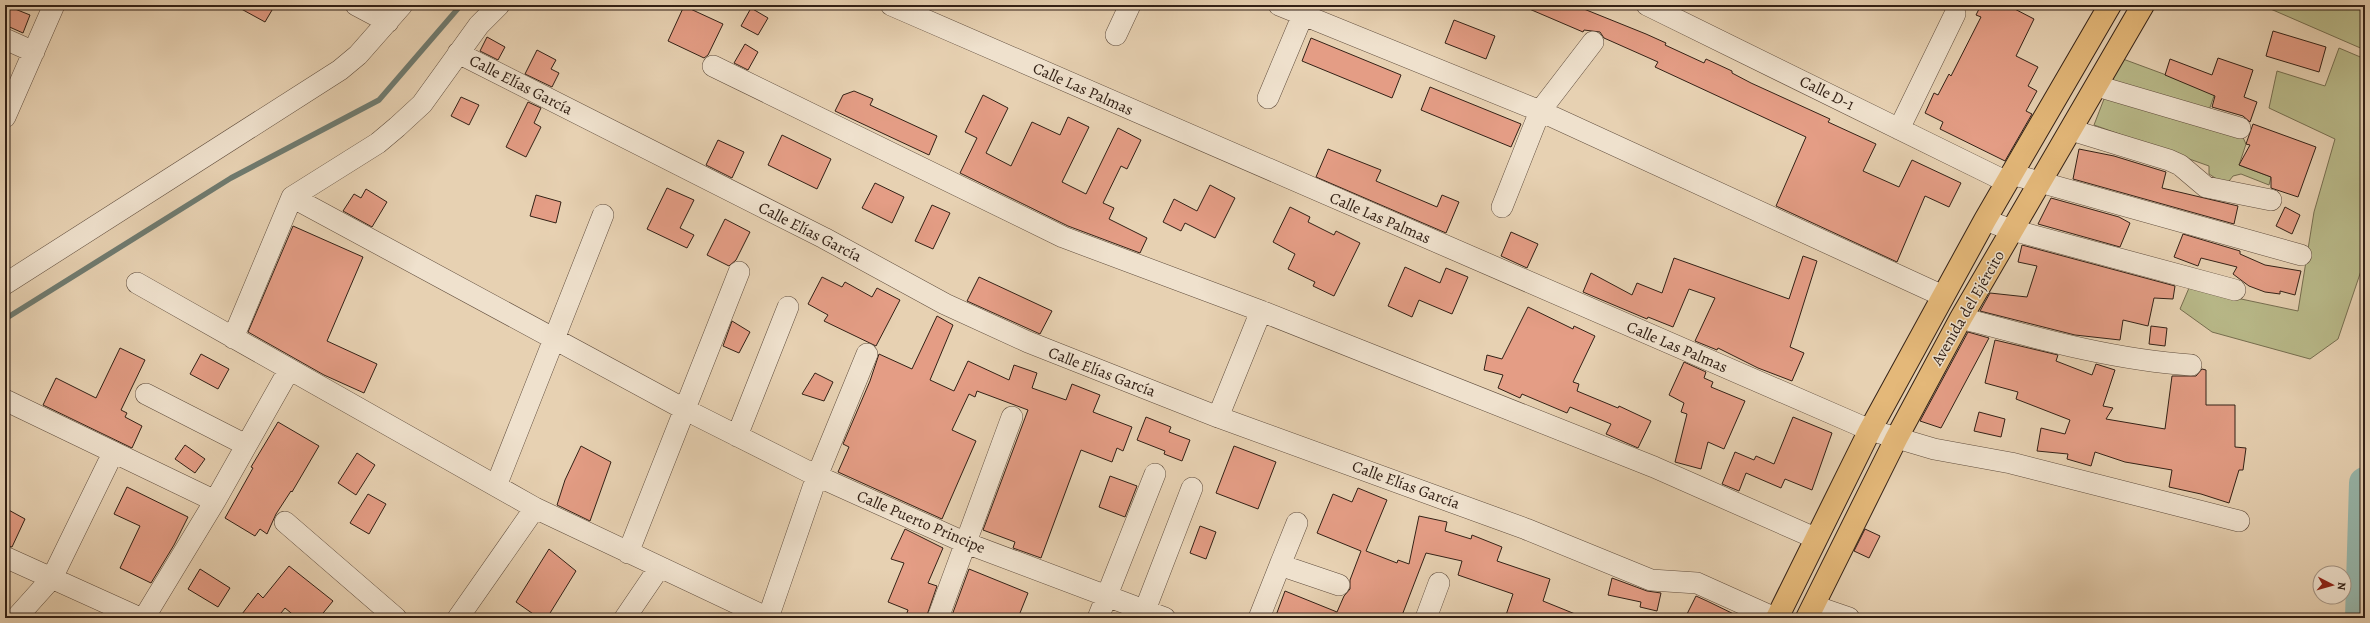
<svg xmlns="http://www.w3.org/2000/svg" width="2370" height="623" viewBox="0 0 2370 623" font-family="Alegreya,serif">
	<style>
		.green { fill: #b9ba8a; stroke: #766e50 }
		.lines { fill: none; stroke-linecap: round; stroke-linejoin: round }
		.stream { stroke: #6f7b70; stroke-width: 5.5 }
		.river { stroke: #97b7ac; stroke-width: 32 }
		.building { fill: #e49d85; stroke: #332116 }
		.minor-casing { stroke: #604d3d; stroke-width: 22 }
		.major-casing { stroke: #332116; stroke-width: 24 }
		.minor { stroke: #efe1cd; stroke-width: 21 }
		.major { stroke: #e4b879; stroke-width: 22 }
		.labels { text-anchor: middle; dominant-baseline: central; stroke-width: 3; stroke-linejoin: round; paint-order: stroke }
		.street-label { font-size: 16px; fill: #332116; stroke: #efe1cd }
	</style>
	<rect width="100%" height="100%" fill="#e7d1b2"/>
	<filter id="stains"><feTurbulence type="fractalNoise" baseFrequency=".005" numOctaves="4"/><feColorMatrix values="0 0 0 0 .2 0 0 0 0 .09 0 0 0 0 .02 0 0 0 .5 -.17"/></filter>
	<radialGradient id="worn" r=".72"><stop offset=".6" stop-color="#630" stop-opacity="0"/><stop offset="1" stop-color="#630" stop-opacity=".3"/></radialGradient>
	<path class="green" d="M2266,5H2365V50L2266,7Z
		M2339,48L2365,59V259L2338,339L2310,359L2212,332L2180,309L2189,288L2298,311L2314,212L2335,139L2269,108L2277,71L2325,86Z
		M2123,59L2215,93L2206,119L2240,131L2246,144L2239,165L2271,177L2269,185L2241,174L2233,176L2226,185L2209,174V166L2094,125L2109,86Z"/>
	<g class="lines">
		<path class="stream" d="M5,319L231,178L379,100L461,5"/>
		<path class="river" d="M2361,618L2365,483"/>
	</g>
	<path class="building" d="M5,5L30,15L23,33L5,25Z
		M234,5H275L265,22Z
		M1520,5H1574L1646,34L1666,43L1665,45L1704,63L1706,59L1732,71V73L1751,83L1830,119L1828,122L1876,144L1863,171L1899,187L1912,160L1961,183L1949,207L1925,196L1897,262L1776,206L1806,137L1655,67L1658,62L1604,38L1600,32L1584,30L1583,32Z
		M1981,5H2007L2034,19L2016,56L2038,67L2028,86L2037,91L2026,111L2032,114L2005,161L1940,129L1943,122L1925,113L1934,93L1938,95L1949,74L1951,76L1981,17L1976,15Z
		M684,6L723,24L708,55L704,58L668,41Z
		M751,8L768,18L758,35L741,26Z
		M1454,20L1495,36L1486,59L1445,43Z
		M2273,31L2326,47L2319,72L2266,56Z
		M487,37L505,47L498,60L480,51Z
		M1311,38L1401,75L1392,98L1302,61Z
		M745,44L758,52L748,70L734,63Z
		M537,50L556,60L551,69L559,73L552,87L525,74Z
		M2218,58L2253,70L2244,97L2257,102L2250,122L2243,116L2212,107L2215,96L2165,75L2170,59L2212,75Z
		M1430,87L1521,124L1511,147L1421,110Z
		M854,91L873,99L870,105L937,136L929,155L835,111L843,95Z
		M983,95L1008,108L986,153L1011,166L1032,122L1060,135L1068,117L1089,127L1062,182L1086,194L1118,128L1141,140L1127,169L1121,166L1103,203L1114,208L1109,219L1147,238L1140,253L1068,226L960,173L977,138L965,132Z
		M461,97L479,105L469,125L451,116Z
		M528,102L541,108L534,123L541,127L526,157L506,147Z
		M2253,124L2316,147L2298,197L2271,188V177L2239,165L2250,145L2246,144Z
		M782,135L831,159L817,189L768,165Z
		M718,140L744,152L732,178L706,165Z
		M1328,149L1381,170L1376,181L1437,207L1442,195L1459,202L1446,233L1316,177Z
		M2079,149L2114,156L2166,172L2162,188L2238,206L2234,224L2073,179Z
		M875,183L904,197L892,223L862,208Z
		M1210,185L1235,198L1215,238L1185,223L1181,231L1163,222L1174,199L1197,211Z
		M667,188L694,200L680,228L694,235L687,248L647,229Z
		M366,189L387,202L372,227L343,211L354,194L361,198Z
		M536,195L561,202L556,223L530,216Z
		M2051,198L2119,217L2130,223L2120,247L2038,224Z
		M932,205L950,213L933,249L915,241Z
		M1290,207L1310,217L1308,222L1334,235L1336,231L1360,243L1334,296L1313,286L1315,282L1288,269L1295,254L1273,242Z
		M2285,207L2300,215L2292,234L2276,226Z
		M725,219L750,232L736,260L729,266L707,255Z
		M293,226L363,257L327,341L377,364L364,393L324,375L248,332Z
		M1511,232L1538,244L1527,268L1501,256Z
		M2183,234L2240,251V254L2265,265L2301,271L2295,295L2280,291V294L2265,292L2249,286L2233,274L2237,267L2201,258L2198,266L2174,257Z
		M2022,245L2175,286L2173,299L2154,298L2148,326L2123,320L2120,340L2075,335L1980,311L1990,293L2027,297L2037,266L2018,262Z
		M1803,256L1817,261L1790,347L1804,353L1792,381L1758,368L1718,348L1717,350L1695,341L1715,298L1689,289L1673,327L1648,317L1647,319L1583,292L1591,273L1632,295L1637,283L1662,293L1674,258L1789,299Z
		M1405,267L1440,283L1446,268L1468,277L1452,314L1419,300L1412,317L1388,306Z
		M822,277L842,287L845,282L872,297L877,288L900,300L876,346L824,321L828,315L808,304Z
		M979,277L1052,311L1040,334L967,301Z
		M1528,307L1573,329L1574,326L1595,336L1573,382L1579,384L1577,391L1618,408L1619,406L1651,421L1638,448L1606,434L1611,424L1570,407L1567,413L1522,394L1520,398L1498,388L1503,375L1484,370L1487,355L1502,359Z
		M937,316L953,325L930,380L954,391L968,361L1009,380L1014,365L1037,373L1032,388L1066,400L1072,384L1100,395L1093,412L1132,427L1123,451L1117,448L1112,462L1081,450L1041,558L1013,548L1015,542L983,530L1028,410L977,391L975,397L969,394L952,430L976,441L942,519L838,472L849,447L843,444L870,381L879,354L912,369Z
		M732,321L750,332L739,353L723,346Z
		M2151,326L2167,328L2165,346L2149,344Z
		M1968,332L1989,338L1941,428L1920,421Z
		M1995,340L2058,355L2056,361L2092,375L2096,364L2115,370L2103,406L2113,408L2106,419L2165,429L2172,376H2196L2202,369L2206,370V405H2235V447L2246,448L2243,470H2239L2229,503L2201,494L2169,487L2172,470L2125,462L2095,452L2091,466L2067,459L2068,454L2037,451L2041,428L2065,434L2070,420L2016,399L2018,392L1985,383Z
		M120,348L145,360L121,410L127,413L125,417L142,426L132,448L43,405L56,378L96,398Z
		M201,354L229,369L218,389L190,374Z
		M1684,362L1706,372L1704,378L1713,382L1711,387L1745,401L1724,449L1708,442L1701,469L1675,462L1687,414L1681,412L1684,403L1669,395Z
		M815,373L833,382L824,401L802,394Z
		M1979,412L2005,419L2001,437L1974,431Z
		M1146,417L1171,427L1169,432L1190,440L1182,461L1164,454L1165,451L1137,440Z
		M1793,417L1832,433L1812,490L1785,479L1781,488L1746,473L1739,491L1722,484L1735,452L1754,460L1756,456L1774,464Z
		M278,422L319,446L292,492L291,491L276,514L267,534L260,529L255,536L225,518L253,468L251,467Z
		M185,445L205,459L195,473L175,459Z
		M581,446L611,462L590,521L557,505L565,480Z
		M1234,446L1276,462L1258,509L1216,493Z
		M357,453L375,465L356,495L338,483Z
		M1110,476L1137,486L1125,517L1099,507Z
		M127,487L188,517L174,545L151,583L120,568L140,526L114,514Z
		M1358,488L1387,500L1366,551L1397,563L1398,560L1409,564L1419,516L1447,522L1445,531L1471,539L1472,535L1502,547L1497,561L1550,579L1543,601L1585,618H1505L1513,594L1458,575L1462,561L1426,553L1401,618H1275L1285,591L1337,612L1344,596L1350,589V580L1361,551L1317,533L1333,494L1352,502Z
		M368,494L386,504L369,534L350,523Z
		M5,508L25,519L12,547L5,545Z
		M1200,526L1216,532L1206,559L1190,553Z
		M905,529L943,548L928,583L937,586L926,618H905L908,610L888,602L904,563L891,559Z
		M1865,529L1880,536L1869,558L1854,551Z
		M549,549L576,571L547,618H539L516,602Z
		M289,566L333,601L319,618H297L285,608L277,618H239L258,593L263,598Z
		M200,569L230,588L218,607L188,589Z
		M969,569L1028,593L1018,618H951Z
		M1612,578L1647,591L1661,593L1657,611L1640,607L1641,602L1608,595Z
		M1696,596L1707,601L1742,618H1685Z"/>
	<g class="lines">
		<defs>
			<path id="minor" d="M356,5L388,22
				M891,5L1870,430L1934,449L2011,463L2239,521
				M1279,5L1540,111L1943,296
				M1647,5L2007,182
				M1116,35L1130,5
				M5,39L34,52
				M458,53L824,238L945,304L1028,342L1218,417L1526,529L1651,580L1697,583L1775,618
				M713,66L1063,237L1261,311L1654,467L1815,538
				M2097,86L2240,128
				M1268,98L1307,5
				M5,117L54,5
				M1899,129L1955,14
				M2071,130L2169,160L2180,165L2206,187L2271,200
				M2011,174L2301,255
				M292,197L684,409L817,476L966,543L1165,618
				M1502,207L1540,111L1593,42
				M1985,220L2012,230L2235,290
				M137,283L535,508L768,618
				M5,284L340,70L358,55L402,5
				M1961,318C2036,338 2113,360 2191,365
				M233,338L292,197L378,143L397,127L422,104L479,25L499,5
				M146,394L246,445
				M5,400L215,501
				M1218,417L1261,311
				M737,436L788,307
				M496,486L603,215
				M285,522L396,618
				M628,553L739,272
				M5,557L140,618
				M1280,565L1297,523
				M1814,606L1849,618
				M1145,610L1192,488
				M16,618L52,578L113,453
				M144,618L215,501L289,370
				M458,618L535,508
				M625,618L659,568
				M768,618L817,476L867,354
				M938,618L1012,417
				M1098,618L1155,474
				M1259,618L1280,565L1339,585
				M1426,618L1439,583"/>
			<path id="major" d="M1777,618L1870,430L1985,220L2110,5
				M1807,618L1896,439L1961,318L2143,5"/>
		</defs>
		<use href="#minor" class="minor-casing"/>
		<use href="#major" class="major-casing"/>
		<use href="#minor" class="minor"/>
		<use href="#major" class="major"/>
	</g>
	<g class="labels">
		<g class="street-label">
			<text transform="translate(521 85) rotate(27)">Calle Elías García</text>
			<text transform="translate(1083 89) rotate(24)">Calle Las Palmas</text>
			<text transform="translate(1827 93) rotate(26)">Calle D-1</text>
			<text transform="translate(1380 218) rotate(23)">Calle Las Palmas</text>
			<text transform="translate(810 232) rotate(27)">Calle Elías García</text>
			<text transform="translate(1968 308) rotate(-60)">Avenida del Ejército</text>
			<text transform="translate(1677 347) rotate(23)">Calle Las Palmas</text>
			<text transform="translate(1102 372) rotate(21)">Calle Elías García</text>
			<text transform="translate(1406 485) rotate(20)">Calle Elías García</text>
			<text transform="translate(921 522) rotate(23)">Calle Puerto Principe</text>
		</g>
	</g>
	<rect width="2370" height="623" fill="none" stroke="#e7d1b2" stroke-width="20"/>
	<rect x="6" y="6" width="2358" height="611" fill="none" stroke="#332116" stroke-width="2"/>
	<rect x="10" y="10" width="2350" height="603" fill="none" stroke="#332116"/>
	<g transform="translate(2332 585) rotate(96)"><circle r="19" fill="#efe1cd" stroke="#a49484"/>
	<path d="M0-3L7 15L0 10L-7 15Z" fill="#8f2418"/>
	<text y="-6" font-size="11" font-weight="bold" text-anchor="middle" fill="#332116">N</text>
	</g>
	<rect width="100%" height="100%" filter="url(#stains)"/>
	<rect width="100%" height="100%" fill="url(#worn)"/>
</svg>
